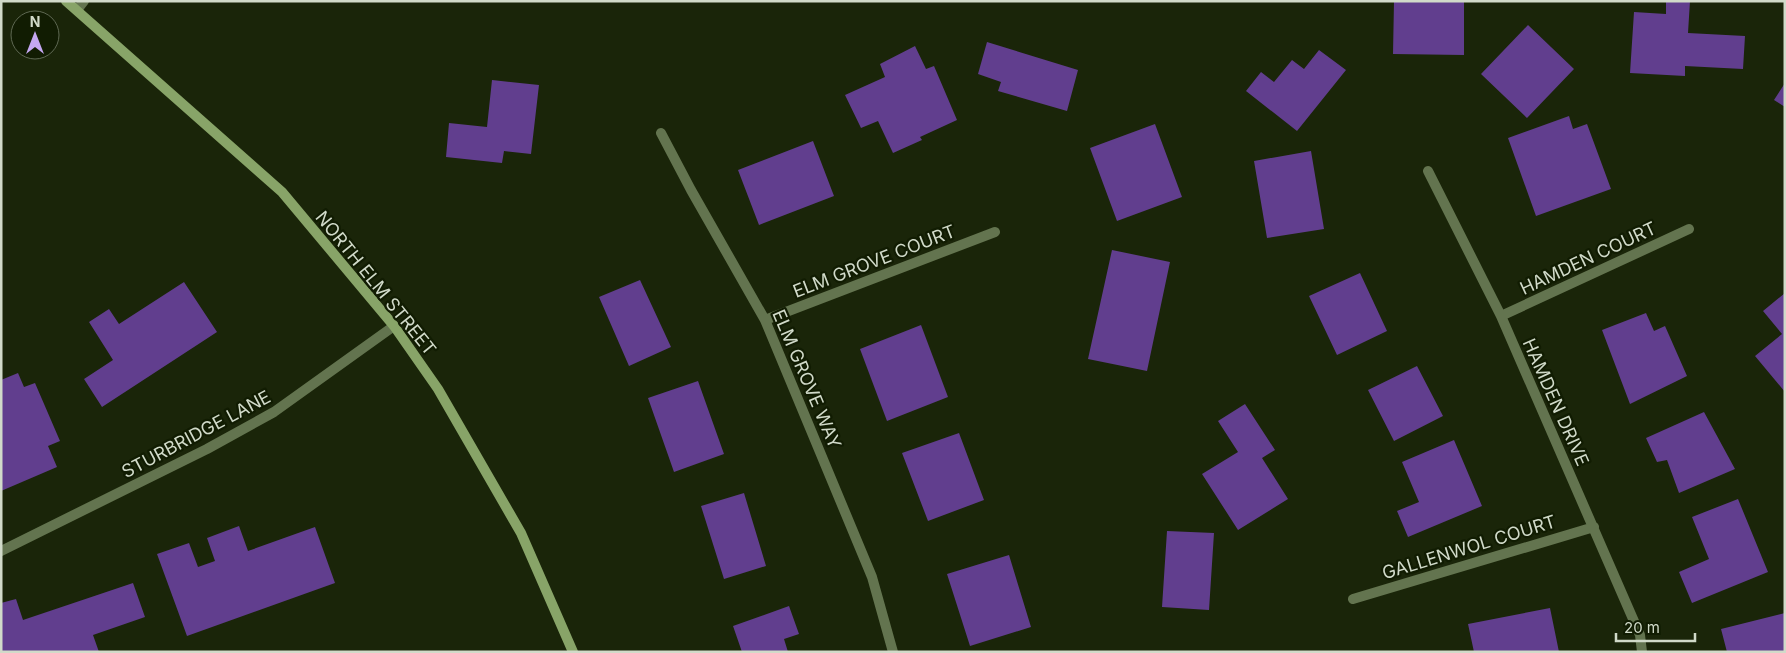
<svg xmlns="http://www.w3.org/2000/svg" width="1786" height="653" viewBox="0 0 1786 653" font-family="Inter,sans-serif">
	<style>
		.building { fill: #613e8e }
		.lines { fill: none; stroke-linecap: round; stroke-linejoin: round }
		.minor { stroke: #63744f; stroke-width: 10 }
		.secondary { stroke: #88a468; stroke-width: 10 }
		.labels { text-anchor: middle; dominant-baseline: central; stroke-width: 4.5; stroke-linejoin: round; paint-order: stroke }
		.street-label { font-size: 18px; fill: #d1dac9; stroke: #111c02 }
	</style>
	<rect width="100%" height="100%" fill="#1a2509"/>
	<path class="building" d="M1394,1H1464V55L1393,54Z
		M1666,1H1690L1688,33L1745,36L1743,69L1685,66V76L1630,73L1634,12L1666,14Z
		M1528,25L1574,69L1527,118L1481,74Z
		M987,42L1078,70L1067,111L998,91L1001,82L978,74Z
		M915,46L926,69L934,66L957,120L920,137L922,140L893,153L878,121L861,128L845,95L885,77L880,64Z
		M1319,50L1346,70L1297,131L1246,91L1261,72L1274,82L1292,60L1304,69Z
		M492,80L539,85L531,154L504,151L502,163L446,157L449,123L487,127Z
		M1785,83V107L1774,100Z
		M1569,116L1573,129L1587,124L1611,189L1536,216L1508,138Z
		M1155,124L1182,197L1117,221L1090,148Z
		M813,141L834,196L759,225L738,170Z
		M1311,151L1324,229L1267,238L1254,161Z
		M1112,250L1170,262L1147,371L1088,359Z
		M1360,273L1387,331L1337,355L1309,296Z
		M640,280L671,347L629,366L599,297Z
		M184,282L217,332L102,407L84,379L113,360L89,322L109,309L119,324Z
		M1785,293V392L1755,356L1782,334L1763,311Z
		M1646,313L1654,331L1665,326L1687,376L1630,404L1602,330Z
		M921,325L948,397L887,421L860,349Z
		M1417,366L1443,416L1394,441L1368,390Z
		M18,373L24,387L35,383L60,441L48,446L57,467L1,491V380Z
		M698,381L724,454L674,472L648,398Z
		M1245,404L1275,450L1262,458L1288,499L1238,530L1202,474L1238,452L1218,421Z
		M1704,412L1735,469L1679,493L1667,460L1657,462L1646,438Z
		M959,433L984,500L928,521L902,453Z
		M1454,440L1482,506L1408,537L1397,511L1419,502L1402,462Z
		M744,493L766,566L724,579L701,506Z
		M1738,499L1768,572L1692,603L1679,572L1709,559L1692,517Z
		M239,526L248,551L315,527L335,583L187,636L157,554L189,543L198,567L215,561L207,538Z
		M1167,531L1214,533L1209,610L1162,607Z
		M1009,555L1031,627L970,646L947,574Z
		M133,583L145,617L93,635L99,652H1V603L16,599L23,620Z
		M789,606L799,634L784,639L788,652H742L733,626Z
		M1550,608L1559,652H1474L1468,624Z
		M1785,613V652H1727L1721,629Z"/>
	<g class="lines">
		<path class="minor" d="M77,10L84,1
			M661,133L691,190L765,320L872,577L893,652
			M1428,171L1501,316L1640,635L1642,652
			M1501,316L1689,229
			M765,320L995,232
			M1,551L207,449L274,412L394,326
			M1353,599L1594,527"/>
		<path class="secondary" d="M66,1L282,192L394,326L438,389L521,533L573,652"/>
	</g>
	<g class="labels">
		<g class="street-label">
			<text transform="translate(1588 258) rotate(-25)">HAMDEN COURT</text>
			<text transform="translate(874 261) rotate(-21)">ELM GROVE COURT</text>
			<text transform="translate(376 283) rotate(51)">NORTH ELM STREET</text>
			<text transform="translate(807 379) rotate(67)">ELM GROVE WAY</text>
			<text transform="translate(1556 402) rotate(66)">HAMDEN DRIVE</text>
			<text transform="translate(196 434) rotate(-28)">STURBRIDGE LANE</text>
			<text transform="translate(1469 547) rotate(-17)">GALLENWOL COURT</text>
		</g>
	</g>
	<rect width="1786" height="653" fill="none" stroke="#d1dac9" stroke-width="5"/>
	<g transform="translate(35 35)"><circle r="24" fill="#111c02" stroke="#5e6852"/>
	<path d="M0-4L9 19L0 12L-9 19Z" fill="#c4a7f1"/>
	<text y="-8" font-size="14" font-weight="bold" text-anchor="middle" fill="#d1dac9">N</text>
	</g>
	<path d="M1616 633v8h79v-8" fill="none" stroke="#d1dac9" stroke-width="2.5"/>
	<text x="1624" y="633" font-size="15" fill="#d1dac9" stroke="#111c02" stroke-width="4" paint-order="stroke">20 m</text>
</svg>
